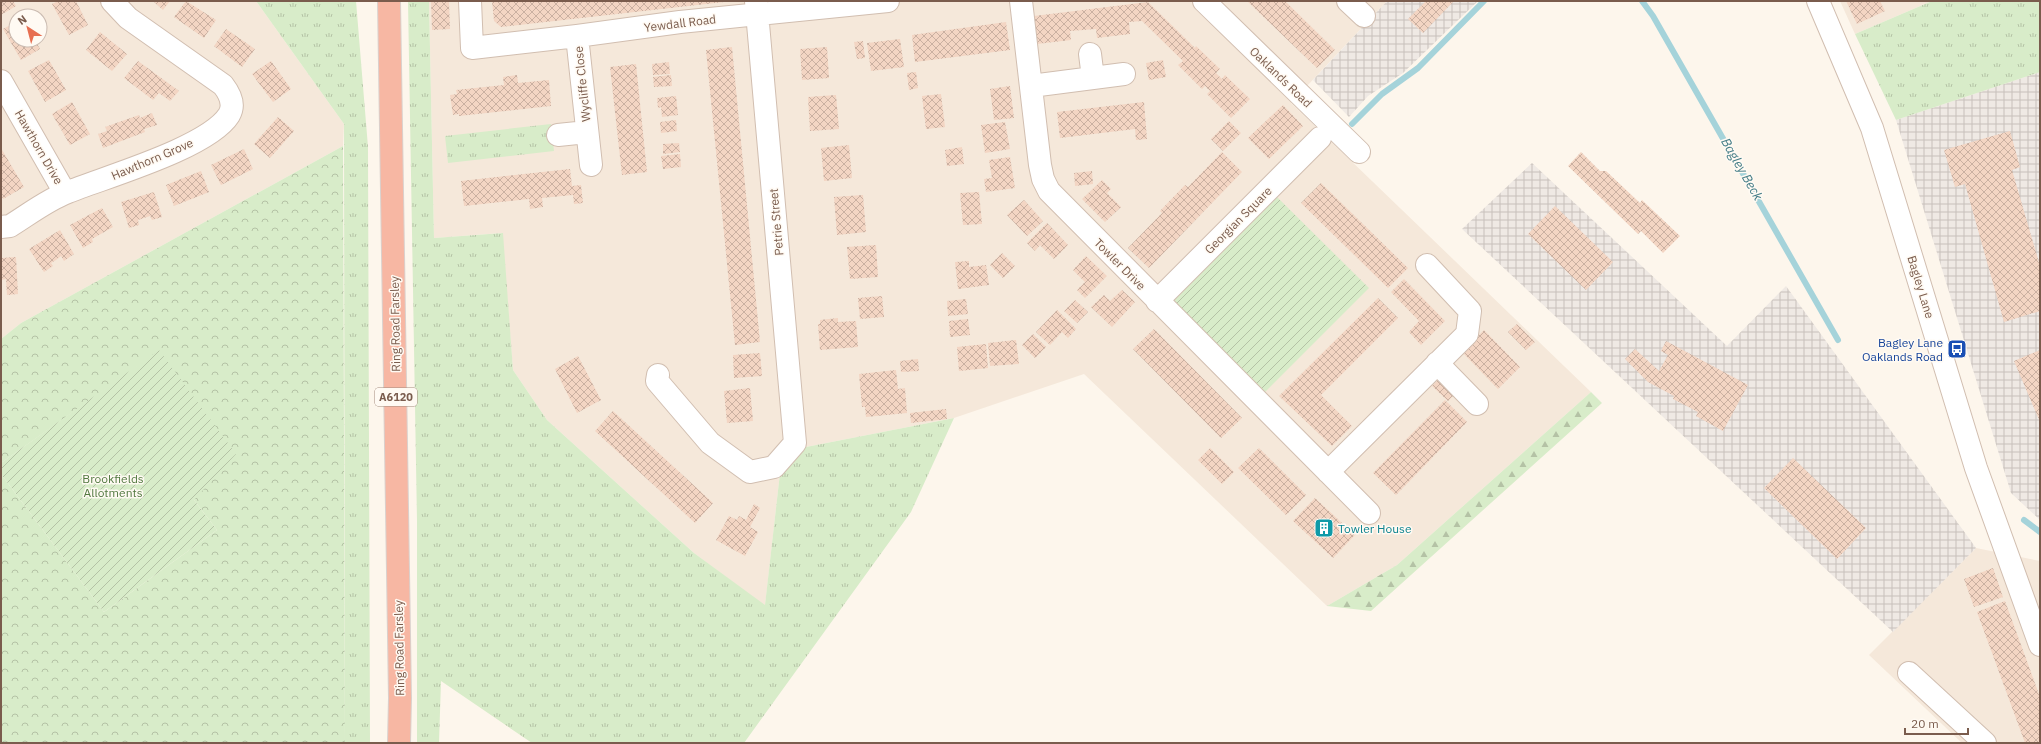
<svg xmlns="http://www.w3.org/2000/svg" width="2041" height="744" viewBox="0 0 2041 744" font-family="'IBM Plex Sans',sans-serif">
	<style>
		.residential { fill: #f5e8da; fill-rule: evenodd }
		.industrial { fill: url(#industrial-grid) }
		.grass { fill: url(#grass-tufts) }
		.forest { fill: url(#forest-firs) }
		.park { fill: url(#park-crowns) }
		.garden { fill: url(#garden-furrows) }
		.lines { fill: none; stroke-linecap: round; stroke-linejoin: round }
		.stream { stroke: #a5d3da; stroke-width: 6 }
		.building { fill: url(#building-cross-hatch) }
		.minor-casing { stroke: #d1beb0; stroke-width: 24 }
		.highway-casing { stroke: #dad1cd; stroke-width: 24 }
		.minor { stroke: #fff; stroke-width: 22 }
		.highway { stroke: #f7b7a3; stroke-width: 22 }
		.labels { text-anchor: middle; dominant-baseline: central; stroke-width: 3; stroke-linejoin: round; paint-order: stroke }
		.shield { fill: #fffaf3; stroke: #a28b7f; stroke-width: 1 }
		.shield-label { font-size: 11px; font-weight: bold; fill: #7a5c4d }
		.street-label { font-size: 12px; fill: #7a5c4d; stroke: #fffaf3 }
		.transit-label { font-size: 12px; fill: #164399; stroke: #fffaf3; text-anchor: end }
		.park-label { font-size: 12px; fill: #537a41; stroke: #fffaf3 }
		.culture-label { font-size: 12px; fill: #0d838f; stroke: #fffaf3; text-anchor: start }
		.water-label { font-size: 13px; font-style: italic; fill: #437c86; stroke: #fffaf3 }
	</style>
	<defs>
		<pattern id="industrial-grid" width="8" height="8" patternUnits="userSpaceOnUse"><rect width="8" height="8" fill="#efe9e4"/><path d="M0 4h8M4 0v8" fill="none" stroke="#c7c0bb"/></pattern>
		<pattern id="grass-tufts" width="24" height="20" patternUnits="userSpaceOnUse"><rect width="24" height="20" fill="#d8ecc9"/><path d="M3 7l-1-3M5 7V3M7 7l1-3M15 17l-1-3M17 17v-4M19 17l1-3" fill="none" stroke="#b4c2a5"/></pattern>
		<pattern id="forest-firs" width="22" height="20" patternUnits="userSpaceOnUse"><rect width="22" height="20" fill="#d8ecc9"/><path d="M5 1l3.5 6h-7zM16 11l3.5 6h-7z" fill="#b4c2a5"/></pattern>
		<pattern id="park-crowns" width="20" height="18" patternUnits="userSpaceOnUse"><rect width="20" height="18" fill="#d8ecc9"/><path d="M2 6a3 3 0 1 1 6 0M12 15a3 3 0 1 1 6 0" fill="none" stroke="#b4c2a5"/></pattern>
		<pattern id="garden-furrows" width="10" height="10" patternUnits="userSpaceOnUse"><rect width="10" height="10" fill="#d8ecc9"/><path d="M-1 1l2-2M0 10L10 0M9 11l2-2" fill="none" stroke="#b4c2a5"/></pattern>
		<pattern id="building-cross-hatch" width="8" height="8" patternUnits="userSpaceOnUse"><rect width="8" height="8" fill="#f3d5c3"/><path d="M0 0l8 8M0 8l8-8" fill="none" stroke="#cab0a1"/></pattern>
	</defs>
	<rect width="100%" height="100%" fill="#fdf6ec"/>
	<path class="residential" d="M1,1H256L344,124L343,146L21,323L1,339ZM16,16H40V40H16Z
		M429,1H1387L1291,103L1591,392L1397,565L1327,606L1084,374L954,418L806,447L780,473L765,606L694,553L547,420L513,370L502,233L434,238Z
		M1840,1H1932L1855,34Z
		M1976,548L2040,561V743H1962L1869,655Z"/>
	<path class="industrial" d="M1387,1H1478L1403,73L1368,96L1349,117L1313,80Z
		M2040,72V520L2011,493L1896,120Z
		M1532,163L1727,346L1786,286L1976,548L1893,632L1462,229Z"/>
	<path class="grass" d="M256,1H356L368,147L370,743H345L344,124Z
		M408,1H429L434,238L503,233L513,370L547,420L694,553L765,605L780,473L806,447L954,418L911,512L744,743H532L441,681L439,743H417V521Z
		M1932,1H2040V72L1896,120L1855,34Z
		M551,124L554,151L448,163L445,136Z"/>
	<path class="forest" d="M1591,392L1602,403L1371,611L1327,606L1397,565Z"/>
	<path class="park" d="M343,146L345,743H1V474L104,612L217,530L194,500L159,351L1,463V339L21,323Z"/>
	<path class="garden" d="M1277,197L1369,288L1265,392L1173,301Z
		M159,350L236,454L194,500L217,530L104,612L1,474V463Z"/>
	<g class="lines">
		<path class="stream" d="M1642,1L1653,16L1838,340
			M1352,124L1382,94L1418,68L1484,1
			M2024,520L2040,532"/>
	</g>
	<path class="building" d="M1,1H13L16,6L1,15Z
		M58,1H76L88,25L69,35L52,4Z
		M153,1H170L163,10Z
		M186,1L216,20L204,38L174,17Z
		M431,1H449L450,29L432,30Z
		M492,1H724V2L501,27L494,21Z
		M1247,1H1285L1335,50L1317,68Z
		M1426,1H1454L1423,33L1408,19Z
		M1846,1H1880L1885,11L1857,24Z
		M1148,2L1195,48L1196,46L1220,69L1216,73L1222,79L1225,75L1250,99L1231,118L1207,94L1210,91L1205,86L1202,89L1178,65L1183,61L1142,21L1129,22L1130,34L1097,38L1096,29L1070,31L1071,40L1037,44L1034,16Z
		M16,22V40H35L40,49L21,60L3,29Z
		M1006,22L1010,50L915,62L912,35Z
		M226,29L255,49L242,67L214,46Z
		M100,32L127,54L112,71L86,50Z
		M900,39L904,67L871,71L867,43Z
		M863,41L865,58L857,59L854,42Z
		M732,47L760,342L735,345L706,50Z
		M827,47L829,78L802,80L800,49Z
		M49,60L66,90L45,102L28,71Z
		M1163,60L1166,77L1149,80L1146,63Z
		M138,61L179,91L170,101L159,93L153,100L124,78Z
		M271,61L291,89L273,102L252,74Z
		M669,62L670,74L653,75L652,64Z
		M636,64L647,172L622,175L610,67Z
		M916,72L918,88L909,90L907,73Z
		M517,75L518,83L549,80L551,106L459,116V114L453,115L450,95L457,94L456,90L504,85L503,77Z
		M671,75L672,86L654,87L653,77Z
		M1010,86L1014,118L994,120L990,89Z
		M941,94L945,127L926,129L922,96Z
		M836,95L839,129L810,131L808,97Z
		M676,96L678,115L662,117L661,107L658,108L657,98Z
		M72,102L90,134L70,145L52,114Z
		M1144,102L1147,139L1136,140L1135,129L1060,138L1057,112Z
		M1283,105L1303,126L1269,159L1248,138Z
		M152,113L157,125L144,129L145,132L103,148L98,134L107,131L105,127L139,115L140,118Z
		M278,117L294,131L270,158L254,144Z
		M676,120L677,131L661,133L660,122Z
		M1229,121L1241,133L1223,151L1211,139Z
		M1005,122L1010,149L985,153L981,125Z
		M2010,131L2020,167L2012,170L2040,266V311L2004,322L1965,184L1955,187L1944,150Z
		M679,143L680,152L663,154V144Z
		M849,145L852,178L824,181L821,148Z
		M962,147L964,164L947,166L945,150Z
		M1,148L24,187L3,199L1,195Z
		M244,149L253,169L221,185L211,165Z
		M1222,152L1242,172L1149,268L1128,248L1162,213L1160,211L1185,185L1188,187Z
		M1581,152L1600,171H1606L1640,203L1642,200L1680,236L1663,253L1641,231L1638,234L1568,166Z
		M680,154L681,167L663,169L661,156Z
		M1010,157L1015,188L986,192L984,179L992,178L989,160Z
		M570,169L572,186L581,185L583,203L574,204L573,195L542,198L543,207L530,209L529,199L464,206L461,181Z
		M201,171L209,192L174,206L166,185Z
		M1092,171L1093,184L1075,186L1074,173Z
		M1102,180L1111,189L1107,193L1121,207L1105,222L1082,199Z
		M1321,183L1408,268L1388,288L1301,203Z
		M154,192L162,217L152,220L150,216L138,220L139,225L129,228L121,202Z
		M979,192L982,224L963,225L960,193Z
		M863,195L866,232L837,235L834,197Z
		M1024,200L1043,221L1027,236L1007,215Z
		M1555,206L1613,262L1586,290L1528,234Z
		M102,208L113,227L92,239L93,242L83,248L70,225Z
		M1047,223L1068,245L1054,259L1040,245L1035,251L1027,243Z
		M60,230L74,254L64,261L61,256L56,260L51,263L53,266L44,272L29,249Z
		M876,245L878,277L850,279L847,247Z
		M1002,253L1015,266L1003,278L990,265Z
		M1086,256L1107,276L1085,298L1077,290L1085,282L1073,270Z
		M16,257L18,294L7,295L6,279L1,280V258Z
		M969,261V267L986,265L989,285L958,289L955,262Z
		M1404,279L1445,321L1421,345L1409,332L1419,321L1391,292Z
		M1122,290L1135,302L1112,327L1091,307L1104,295L1110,301Z
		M882,296L884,317L860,319L858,298Z
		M1378,298L1398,318L1321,395L1352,426L1332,446L1279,396Z
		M966,299L968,314L948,316L947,301Z
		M1075,300L1088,312L1077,323L1064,311Z
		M1057,310L1076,329L1068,338L1062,332L1050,345L1036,332Z
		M838,318V322L856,321L858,347L820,350L818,324H820V320Z
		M968,319L970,335L950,337L949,321Z
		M1517,324L1535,342L1526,350L1508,332Z
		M1154,329L1242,418L1221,438L1133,349Z
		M1484,330L1520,367L1498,389L1462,352Z
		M1033,334L1046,347L1035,358L1022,345Z
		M1016,340L1019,364L990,366L988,343Z
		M1666,341L1748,385L1723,431L1696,416L1698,412L1673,399L1674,396L1648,382L1625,359L1635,349L1659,371L1668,355L1661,351Z
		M986,344L988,368L959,371L957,347Z
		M2040,350V422L2014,361Z
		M760,353L762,376L734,378L733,355Z
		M578,356L601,400L577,413L555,369Z
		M918,359L919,371L901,372L900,361Z
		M896,370L898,389L905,388L907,413L866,417L865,407H862L859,374Z
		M1440,378L1456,393L1448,401L1432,386Z
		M750,388L753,421L727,423L724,391Z
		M1445,400L1467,422L1396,495L1373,473Z
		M946,409L947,419L911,423L910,413Z
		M613,411L713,503L695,523L595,431Z
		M1210,448L1234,472L1222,484L1198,460Z
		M1259,448L1306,495L1286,515L1238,468Z
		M1793,458L1866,528L1837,559L1764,488Z
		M1315,498L1355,535L1333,558L1293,521Z
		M754,504L760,508L750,527L758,532L745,556L716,540L729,516L737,520L739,516L746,520Z
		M1993,568L2003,597L1974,607L1964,579Z
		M2005,601L2040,697V743H2025L1977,612Z"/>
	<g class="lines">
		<defs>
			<path id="minor" d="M470,1L472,48L577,36L680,22L888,1
				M1021,1L1040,165L1043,179L1049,191L1369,513
				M1204,1L1359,152
				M1348,1L1364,16
				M1818,1L1872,128L1976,468L2040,645
				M577,36L591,165
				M1090,54L1093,78
				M1,81L65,193
				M1031,86L1124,74
				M558,135L587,132
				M1,227L10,226C28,215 47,200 68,192C105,177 208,148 229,115C235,105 230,94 223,85L128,18L112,1
				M1157,301L1320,138
				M1437,363L1477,404
				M658,375L657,381L710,443L750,472L774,467L795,443L756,1
				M1328,472L1467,334L1470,311L1427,265
				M1909,673L1985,743"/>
			<path id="highway" d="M389,1L400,698L399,743"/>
		</defs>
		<use href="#minor" class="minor-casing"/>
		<use href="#highway" class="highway-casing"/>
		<use href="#minor" class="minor"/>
		<use href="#highway" class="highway"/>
	</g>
	<defs>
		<symbol id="bus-square" viewBox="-11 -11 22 22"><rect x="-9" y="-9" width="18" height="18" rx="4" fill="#1a4fb4" stroke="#fffaf3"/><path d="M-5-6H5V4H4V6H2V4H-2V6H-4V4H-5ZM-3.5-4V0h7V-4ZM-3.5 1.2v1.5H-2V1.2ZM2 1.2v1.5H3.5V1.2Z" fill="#fff"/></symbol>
		<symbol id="building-square" viewBox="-11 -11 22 22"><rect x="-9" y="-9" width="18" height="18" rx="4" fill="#0f9aa8" stroke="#fffaf3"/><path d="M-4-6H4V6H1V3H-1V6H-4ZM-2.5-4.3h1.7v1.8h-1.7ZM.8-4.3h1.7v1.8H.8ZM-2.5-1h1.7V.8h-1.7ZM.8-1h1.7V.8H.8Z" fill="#fff"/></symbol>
	</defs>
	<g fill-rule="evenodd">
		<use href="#bus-square" x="1946" y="338" width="22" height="22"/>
		<use href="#building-square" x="1313" y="517" width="22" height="22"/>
	</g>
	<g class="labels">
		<rect class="shield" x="375" y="388" width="42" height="18" rx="3"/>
		<g class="shield-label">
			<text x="396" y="397">A6120</text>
		</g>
		<g class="street-label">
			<text transform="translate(680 23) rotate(-7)">Yewdall Road</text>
			<text transform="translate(1281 77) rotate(44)">Oaklands Road</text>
			<text transform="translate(582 84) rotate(-96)">Wycliffe Close</text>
			<text transform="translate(39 147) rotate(60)">Hawthorn Drive</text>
			<text transform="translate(152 159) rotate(-23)">Hawthorn Grove</text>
			<text transform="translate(1238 220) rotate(-45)">Georgian Square</text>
			<text transform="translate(776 222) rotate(-95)">Petrie Street</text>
			<text transform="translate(1120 264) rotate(45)">Towler Drive</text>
			<text transform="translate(1921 287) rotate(73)">Bagley Lane</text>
			<text transform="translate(395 324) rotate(-91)">Ring Road Farsley</text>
			<text transform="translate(399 648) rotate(-91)">Ring Road Farsley</text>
		</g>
		<g class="transit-label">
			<text x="1943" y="342">Bagley Lane<tspan x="1943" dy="14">Oaklands Road</tspan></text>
		</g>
		<g class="park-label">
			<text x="113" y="478">Brookfields<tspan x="113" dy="14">Allotments</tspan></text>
		</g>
		<g class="culture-label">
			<text x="1338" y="528">Towler House</text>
		</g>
		<g class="water-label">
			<text transform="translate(1742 169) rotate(60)">Bagley Beck</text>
		</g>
	</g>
	<rect width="2041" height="744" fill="none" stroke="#7a5c4d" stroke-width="4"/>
	<g transform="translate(28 28) rotate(324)"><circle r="19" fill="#fffaf3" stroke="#cabbb1"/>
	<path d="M0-3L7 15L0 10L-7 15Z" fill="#e76f51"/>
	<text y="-6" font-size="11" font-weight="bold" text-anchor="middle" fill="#7a5c4d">N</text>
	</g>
	<path d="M1905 728v6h63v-6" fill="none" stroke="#7a5c4d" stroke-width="2"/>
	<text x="1911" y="728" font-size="12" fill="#7a5c4d" stroke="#fffaf3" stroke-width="3" paint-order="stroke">20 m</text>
</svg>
